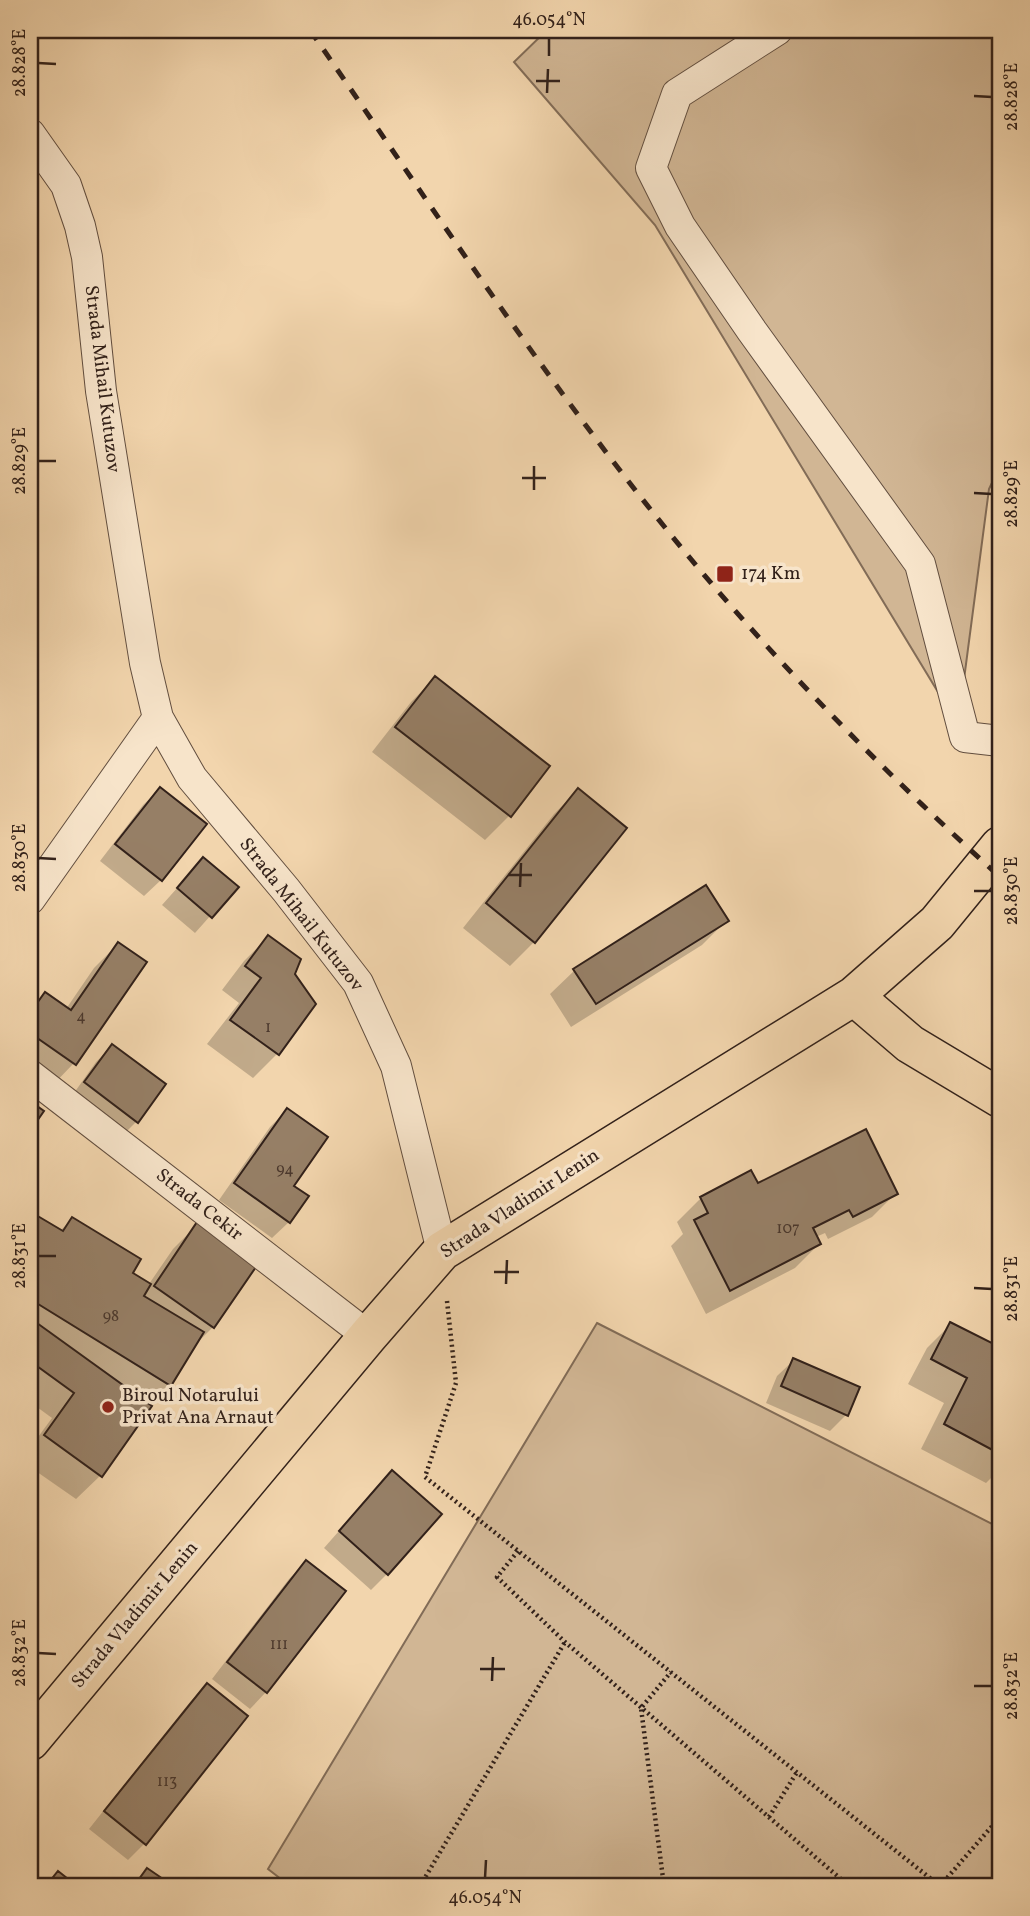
<svg xmlns="http://www.w3.org/2000/svg" width="1030" height="1916" viewBox="0 0 1030 1916" font-family="Vollkorn,serif">
	<style>
		.green { fill: #d1b694; stroke: #826c57; stroke-width: 2 }
		.shadow { fill: #0003 }
		.building { fill: #967f66; stroke: #32211a; stroke-width: 2 }
		.lines { fill: none; stroke-linecap: round; stroke-linejoin: round }
		.minor-casing { stroke: #624e3f; stroke-width: 32 }
		.primary-casing { stroke: #32211a; stroke-width: 41 }
		.path { stroke: #32211a; stroke-width: 4.5; stroke-dasharray: 2 3.5; stroke-linecap: butt }
		.minor { stroke: #f7e4ca; stroke-width: 30 }
		.primary { stroke: #f2d5ad; stroke-width: 38 }
		.rail { stroke: #32211a; stroke-width: 5; stroke-dasharray: 12 12; stroke-linecap: butt }
		.ticks { fill: none; stroke: #32211a; stroke-width: 2.5 }
		.poi-dot { fill: #8f2418; stroke: #f7e4ca; stroke-width: 2.5 }
		.labels { text-anchor: middle; dominant-baseline: central; stroke-width: 7; stroke-linejoin: round; paint-order: stroke }
		.number-label { font-size: 16px; fill: #4b382d }
		.street-label { font-size: 19px; fill: #32211a; stroke: #f7e4ca }
		.poi-label { font-size: 19px; fill: #32211a; stroke: #f7e4ca; text-anchor: start }
		.neatline { fill: none; stroke: #32211a; stroke-width: 2.5 }
		.ticks-label { font-size: 18px; text-anchor: middle; fill: #32211a }
	</style>
	<rect width="100%" height="100%" fill="#f2d5ad"/>
	<filter id="stains"><feTurbulence type="fractalNoise" baseFrequency=".00286" numOctaves="4"/><feColorMatrix values="0 0 0 0 .2 0 0 0 0 .09 0 0 0 0 .02 0 0 0 .5 -.17"/></filter>
	<radialGradient id="worn" r=".72"><stop offset=".6" stop-color="#630" stop-opacity="0"/><stop offset="1" stop-color="#630" stop-opacity=".3"/></radialGradient>
	<path class="green" d="M547,30H1000V466L989,489L958,725L655,225L514,62Z
		M597,1323L1000,1528V1886H290L268,1869Z"/>
	<path class="shadow" d="M435,678L509,816L485,840L372,752L411,702Z
		M160,789L161,880L144,896L100,861L143,805Z
		M578,790L534,942L510,966L463,928L554,814Z
		M203,859L236,887L195,933L162,905Z
		M726,921L702,945L571,1027L550,994L575,970Z
		M268,937L314,1004L277,1054L253,1078L207,1044L239,1003L222,990L244,961Z
		M118,944L74,1063L50,1088L30,1073V1009L45,994L66,1009L94,968Z
		M112,1046L136,1122L120,1138L69,1100L96,1062Z
		M287,1110L291,1186L289,1222L272,1238L219,1200L270,1127Z
		M758,1186L896,1193L872,1217L828,1239L825,1233L816,1237L819,1244L795,1268L706,1314L671,1246L683,1234L677,1222L701,1198Z
		M36,1217L60,1231L72,1219L130,1274L149,1284L173,1249L197,1225L213,1327L193,1347L170,1384L148,1406L101,1475L76,1499L30,1467V1448L52,1418L30,1402V1223Z
		M951,1324L1000,1349V1469L986,1483L921,1449L944,1403L908,1384L927,1348Z
		M794,1360L846,1415L830,1431L766,1403L777,1376Z
		M376,1489L387,1574L371,1590L324,1548Z
		M306,1562L343,1591L266,1692L250,1709L212,1679L289,1579Z
		M207,1685L145,1843L128,1860L89,1829L190,1702Z"/>
	<path class="building" d="M435,676L550,766L511,817L395,727Z
		M160,787L207,824L162,881L115,844Z
		M578,788L627,828L535,943L486,903Z
		M203,857L239,887L212,918L177,888Z
		M706,885L729,921L596,1004L573,969Z
		M268,935L301,959L295,974L316,1004L279,1055L230,1020L261,978L245,966Z
		M118,942L147,962L76,1065L30,1033V1013L45,992L71,1010Z
		M112,1044L166,1084L138,1123L84,1082Z
		M30,1101L44,1111L30,1131Z
		M287,1108L328,1137L294,1186L309,1196L290,1223L234,1183Z
		M866,1129L898,1194L853,1217L849,1210L813,1228L821,1244L730,1291L694,1220L708,1213L700,1197L751,1170L758,1183Z
		M36,1215L63,1231L72,1217L141,1259L133,1273L151,1284L144,1296L204,1332L171,1386L30,1299V1277L35,1268L30,1265V1224Z
		M197,1222L258,1264L214,1328L154,1286Z
		M30,1318L152,1406L102,1477L44,1435L74,1393L30,1361Z
		M950,1322L1000,1347V1454L944,1424L967,1378L931,1359Z
		M793,1358L860,1387L848,1416L781,1386Z
		M392,1470L442,1514L388,1575L339,1531Z
		M306,1560L346,1591L267,1693L227,1662Z
		M207,1683L248,1716L146,1845L104,1811Z
		M147,1868L166,1881L163,1886H134Z
		M58,1871L77,1886H46Z"/>
	<g class="lines">
		<defs>
			<path id="minor" d="M777,30L677,94L651,168L680,226L752,331L920,564L965,737L1000,741
				M30,134L66,185L80,226L87,257L101,391L145,663L158,718L192,778L286,890L358,983L396,1066L442,1251
				M30,899L158,718
				M30,1075L368,1336"/>
			<path id="primary" d="M854,996L910,1044L1000,1098
				M30,1741L368,1336L442,1251L854,996L937,923L1000,846"/>
		</defs>
		<use href="#minor" class="minor-casing"/>
		<use href="#primary" class="primary-casing"/>
		<path class="path" d="M447,1301L456,1383L425,1477L940,1886
			M518,1551L497,1577L565,1642L849,1886
			M769,1817L797,1772
			M420,1886L565,1642
			M664,1886L641,1708L671,1672
			M940,1886L1000,1817"/>
		<use href="#minor" class="minor"/>
		<use href="#primary" class="primary"/>
		<path class="rail" d="M310,30C436,212 557,400 700,570C793,680 894,781 1000,877"/>
	</g>
	<path class="ticks" d="M549,56V38M38,63L56,64M536,81H560M547,93L548,69M974,96L992,97M38,461H56M522,478H546M534,490V466M974,493L992,494M38,858L56,859M508,875H532M520,887L521,863M974,891H992M38,1256H56M494,1272H519M506,1284L507,1260M974,1288L992,1289M38,1653L56,1654M480,1669H505M492,1681L493,1657M974,1686H992M485,1878L486,1860"/>
	<g class="poi-dot">
		<rect x="716" y="565" width="18" height="18" rx="3.5"/>
		<circle cx="108" cy="1407" r="7"/>
	</g>
	<g class="labels">
		<g class="number-label">
			<text x="81" y="1017">4</text>
			<text x="268" y="1028">1</text>
			<text x="285" y="1170">94</text>
			<text x="788" y="1229">107</text>
			<text x="111" y="1317">98</text>
			<text x="279" y="1645">111</text>
			<text x="167" y="1782">113</text>
		</g>
		<g class="street-label">
			<text transform="translate(102 379) rotate(83)">Strada Mihail Kutuzov</text>
			<text transform="translate(301 915) rotate(52)">Strada Mihail Kutuzov</text>
			<text transform="translate(520 1204) rotate(-33)">Strada Vladimir Lenin</text>
			<text transform="translate(199 1205) rotate(38)">Strada Cekir</text>
			<text transform="translate(135 1615) rotate(-50)">Strada Vladimir Lenin</text>
		</g>
		<g class="poi-label">
			<text x="741" y="574">174 Km</text>
			<text x="122" y="1396">Biroul Notarului<tspan x="122" dy="22">Privat Ana Arnaut</tspan></text>
		</g>
	</g>
	<rect width="1030" height="1916" fill="none" stroke="#f2d5ad" stroke-width="77"/>
	<rect x="38" y="38" width="954" height="1840" class="neatline"/>
	<g class="ticks-label">
		<text x="549" y="25">46.054°N</text>
		<text transform="translate(19 63) rotate(-90)" y="6">28.828°E</text>
		<text transform="translate(1011 97) rotate(-90)" y="6">28.828°E</text>
		<text transform="translate(19 461) rotate(-90)" y="6">28.829°E</text>
		<text transform="translate(1011 494) rotate(-90)" y="6">28.829°E</text>
		<text transform="translate(19 858) rotate(-90)" y="6">28.830°E</text>
		<text transform="translate(1011 891) rotate(-90)" y="6">28.830°E</text>
		<text transform="translate(19 1256) rotate(-90)" y="6">28.831°E</text>
		<text transform="translate(1011 1289) rotate(-90)" y="6">28.831°E</text>
		<text transform="translate(19 1653) rotate(-90)" y="6">28.832°E</text>
		<text transform="translate(1011 1686) rotate(-90)" y="6">28.832°E</text>
		<text x="485" y="1903">46.054°N</text>
	</g>
	<rect width="100%" height="100%" filter="url(#stains)"/>
	<rect width="100%" height="100%" fill="url(#worn)"/>
</svg>
